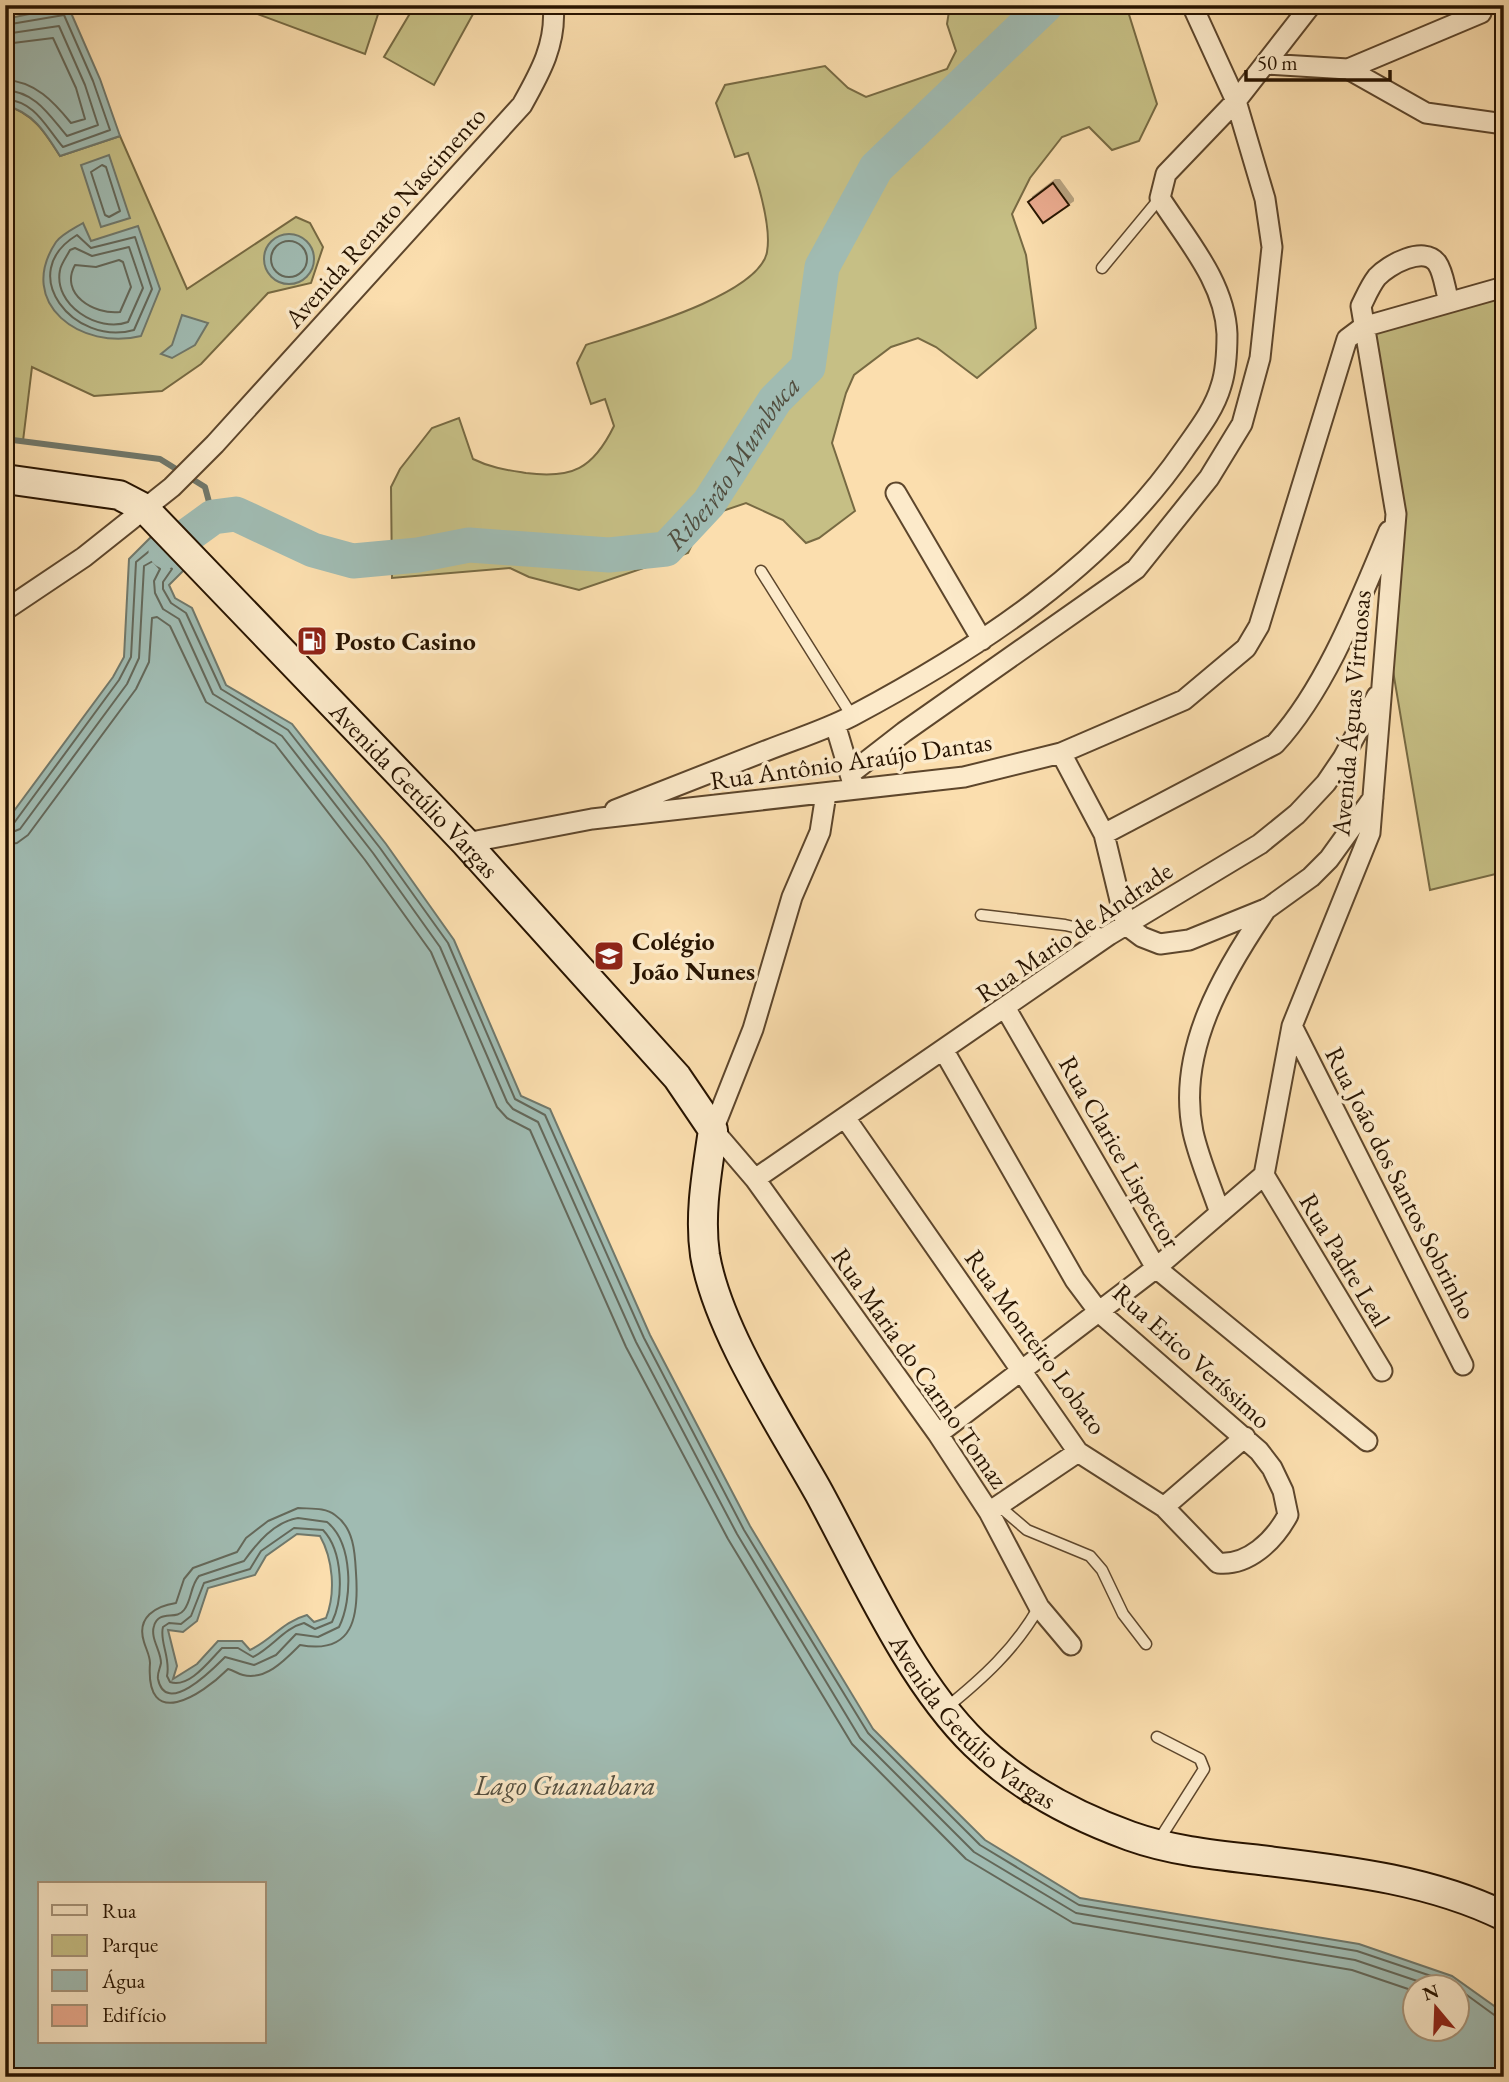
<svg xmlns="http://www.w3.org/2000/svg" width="1509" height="2082" font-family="'EB Garamond',serif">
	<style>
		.green { fill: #c6bf85; stroke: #776a43; stroke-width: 2 }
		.water { fill: #a0bbb2; stroke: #70786b; stroke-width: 2; fill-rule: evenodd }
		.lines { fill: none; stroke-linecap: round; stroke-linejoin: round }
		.shore { stroke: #64685a; stroke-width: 2 }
		.stream { stroke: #70786b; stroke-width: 6 }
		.river { stroke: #a0bbb2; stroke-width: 35 }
		.building { fill: #ebab8f; stroke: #281401; stroke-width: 2; filter: url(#shadow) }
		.service-casing { stroke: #5d462c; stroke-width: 13 }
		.minor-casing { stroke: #5d462c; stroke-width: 23 }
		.secondary-casing { stroke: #281401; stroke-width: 32 }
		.service { stroke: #fceaca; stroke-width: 10 }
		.minor { stroke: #fceaca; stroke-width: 19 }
		.secondary { stroke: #fceaca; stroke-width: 28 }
		.labels { text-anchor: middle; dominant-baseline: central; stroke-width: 7; stroke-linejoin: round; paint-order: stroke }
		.street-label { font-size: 26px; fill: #281401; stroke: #fceaca }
		.poi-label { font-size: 26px; font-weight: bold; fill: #281401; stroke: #fceaca; text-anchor: start }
		.water-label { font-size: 28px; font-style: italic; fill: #524e3f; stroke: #fceaca }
	</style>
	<defs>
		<filter id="shadow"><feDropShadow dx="5" dy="-5" stdDeviation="0" flood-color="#0004"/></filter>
	</defs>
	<rect width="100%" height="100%" fill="#fbdeae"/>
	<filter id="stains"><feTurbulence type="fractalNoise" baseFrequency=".00286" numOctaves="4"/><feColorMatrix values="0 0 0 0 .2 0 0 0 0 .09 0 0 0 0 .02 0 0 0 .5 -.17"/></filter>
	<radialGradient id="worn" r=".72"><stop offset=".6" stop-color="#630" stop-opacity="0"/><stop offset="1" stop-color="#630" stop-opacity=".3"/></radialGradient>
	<path class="green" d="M233,5H381L365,54Z
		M415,5H478L434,85L384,57Z
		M950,5H1126L1157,104L1139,141L1112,150L1089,127L1062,137L1030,178L1012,214L1026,255L1036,328L977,378L936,347L918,338L891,347L854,375L846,393L832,443L855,511L819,538L806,543L783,520L746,503L705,517L688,553L579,590L529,577L510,568L392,578L391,487L400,469L432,428L459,418L473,459C491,468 507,470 526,473C572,479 593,469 614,426L605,399L591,404L577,363L586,345C625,332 759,296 767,252C772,225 757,179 748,153L735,157L716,103L725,85L825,66L848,88L866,97L947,69L956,51L947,24Z
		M5,105C33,113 45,132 60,156L120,136L187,289L296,217L310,223L323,247L311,283L268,293L201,364L162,391L94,396L32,367L23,441L5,439Z
		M1504,290V872L1430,890L1392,665L1405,523L1366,329Z"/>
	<path class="water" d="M68,6L100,79L120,136L60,156C45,132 34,113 5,105V19Z
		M109,155L130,218L101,227L81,165Z
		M83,223L91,241L138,226L160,289L141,336C82,351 15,304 56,242C62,234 75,228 83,223Z
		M264 259a25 25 0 1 1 50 0a25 25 0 1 1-50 0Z
		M182,315L208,323L195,345L172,358L161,354L172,345Z
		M152,536L184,570L169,585L175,598L192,608L226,685L292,724L386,844L454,940L521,1096L550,1109L650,1335L750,1526L873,1729L985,1840L1080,1898L1359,1944L1452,1976L1504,2013V2077H5V823L113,677L124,657L129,559ZM297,1534L320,1536C333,1559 336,1593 326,1618L314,1622L307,1615C282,1622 273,1639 250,1650L242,1641H218L197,1664L173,1679L177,1666L168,1630L183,1632L197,1621L208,1588L255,1575L266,1556ZM40,1884H264V2042H40ZM1414,1988H1456V2030H1414Z"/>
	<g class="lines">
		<path class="shore" d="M5,25L64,15L93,81L110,130L63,147C45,126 36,102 5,99
			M5,34L59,26L85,85L98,125L67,136C49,115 36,92 5,90
			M5,44L53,38L76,88L85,119L71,123C54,102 35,81 5,80
			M102,165L106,167L120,211L109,217L105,215L91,172Z
			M77,235L91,248L135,237L152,289L134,330C74,347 14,273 77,235Z
			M271 259a18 18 0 1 1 36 0a18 18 0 1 1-36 0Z
			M129,247L143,288L128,322C98,333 53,305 60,270C61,264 67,256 70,250L75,248L92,256Z
			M119,260L123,262L131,287L120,312C94,315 59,294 75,265L96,267Z
			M5,826L14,823L119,680L131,657L136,562L153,548L172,569L163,582V589L171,603L186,613L221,689L288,730L380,848L448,943L515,1099L545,1115L644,1338L744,1530L868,1733L980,1845L1079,1905L1357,1951L1449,1982L1497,2017L1504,2018
			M5,835L20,829L127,684L139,658L144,566L153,561L160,569L154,581L155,593L163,609L179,619L213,694L282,736L373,853L440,947L507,1102L513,1109L538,1122L636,1342L737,1534L860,1738L974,1852L1076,1913L1355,1960L1438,1988
			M5,845L17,843L28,835L136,689L149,662L152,618L157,617L170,626L206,702L275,744L365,860L431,952L497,1107L507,1118L530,1130L626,1347L728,1539L852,1744L966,1859L1073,1923L1352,1970L1414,1991
			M298,1508C310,1509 325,1507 335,1515C354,1528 355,1553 356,1573C359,1616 354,1655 300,1645C286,1659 266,1681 243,1675C238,1674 233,1670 228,1669C201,1696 145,1732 150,1663C150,1656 146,1649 144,1642C136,1617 156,1606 176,1603L184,1579L193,1568L237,1552L246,1538L268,1521Z
			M298,1518L327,1522C353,1543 353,1599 339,1627L318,1637L296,1634L276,1655L254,1665L225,1657C215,1667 166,1718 158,1679C157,1673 160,1669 161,1663C161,1651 150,1638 154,1626C159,1609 176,1621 184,1610C192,1600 190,1586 199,1576L244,1561C257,1543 274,1522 298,1518Z
			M294,1528L323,1530C343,1551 344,1597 332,1622L315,1629L304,1623C284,1628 272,1648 253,1657L238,1648H222C210,1660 189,1689 170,1682L167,1676C171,1658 159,1641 163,1627L169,1623L181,1624L191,1616L204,1583L250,1569L261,1551Z"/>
		<path class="stream" d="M5,439L160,459L205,487L213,517"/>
		<path class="river" id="s1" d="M166,551L213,517L236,514L313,550L353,561L418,555L469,545L609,555L666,549L709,503L775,400L808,367L822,267L876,168L1046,5"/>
	</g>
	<path class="building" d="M1053,183L1069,205L1043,223L1028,202Z"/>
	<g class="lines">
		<g class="service-casing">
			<path id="service" d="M1102,268L1160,198
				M761,571L852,716
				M981,915L1065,925L1108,935
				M999,1506L1027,1530L1090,1556L1102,1570L1123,1614L1146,1644
				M946,1708C983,1678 1015,1649 1039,1607
				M1157,1737L1200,1759L1204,1769L1159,1840"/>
		</g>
		<g class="minor-casing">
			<path id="minor" d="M1266,64L1348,69L1426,113L1504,124
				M1348,69L1481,13
				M896,493L982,640
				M5,610L84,557L172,487L215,444L522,105C540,73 557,43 553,5
				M835,724L853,784
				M1061,753L1104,834L1126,925L1142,937L1160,944L1189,940L1268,908L1311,877L1329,859L1373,798
				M850,774L904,732L1136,569L1209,478L1242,424L1260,358L1272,247L1265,199L1236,101L1192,5
				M826,794L820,832L792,897L753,1029L713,1130L755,1179L938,1434L989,1512L1039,1607L1071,1645
				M615,810C666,790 717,770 768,750C796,739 825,730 852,716C976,650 1103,568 1184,450C1198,430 1214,410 1221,386C1226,371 1227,350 1227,334C1225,282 1186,239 1160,198L1166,174L1236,101L1311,5
				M1104,834L1275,744C1326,689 1360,600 1389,531
				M466,843L592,819L964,777L1061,753L1184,700L1246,648L1259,626L1347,339L1363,327L1504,287
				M1006,1009L1156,1268L1367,1441
				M1292,1026L1463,1365
				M846,1119L1078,1452L1164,1507L1218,1563C1248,1566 1274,1541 1288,1515L1283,1491L1272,1468L1259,1451L1099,1312L1075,1280L944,1051
				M1264,1175L1292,1026L1370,833L1396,514L1361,306C1366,296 1370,286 1377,277C1388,265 1424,245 1437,263C1444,273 1445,290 1449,301
				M1264,1175L1382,1371
				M755,1179L1109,935L1260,844L1297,814L1326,783L1343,758L1377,696
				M1220,1213C1211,1186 1199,1159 1193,1132C1176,1051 1224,971 1267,908
				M938,1434L1156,1268L1264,1175
				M1164,1507L1245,1437
				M989,1512L1078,1452"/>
		</g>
		<g class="secondary-casing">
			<g id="secondary">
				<path id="s2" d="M5,479L119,495L144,508L466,843L677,1077L713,1130C707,1172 699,1214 705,1255C718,1331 781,1425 819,1493C862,1572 910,1681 975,1744C1019,1787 1072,1815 1130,1836C1172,1851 1215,1855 1260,1860C1342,1870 1429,1879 1504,1916"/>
			</g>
		</g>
		<use href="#service" class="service"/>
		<use href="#minor" class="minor"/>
		<use href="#secondary" class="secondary"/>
	</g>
	<defs>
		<g id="fuel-square" transform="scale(1.575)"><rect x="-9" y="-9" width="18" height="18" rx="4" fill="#8f2418" stroke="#fceaca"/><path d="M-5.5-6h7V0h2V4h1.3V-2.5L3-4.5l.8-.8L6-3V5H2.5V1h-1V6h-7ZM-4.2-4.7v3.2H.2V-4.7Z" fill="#fff"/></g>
		<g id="school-square" transform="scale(1.575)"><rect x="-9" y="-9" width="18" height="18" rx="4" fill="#8f2418" stroke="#fceaca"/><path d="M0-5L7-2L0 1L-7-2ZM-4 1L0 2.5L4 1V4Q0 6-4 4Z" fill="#fff"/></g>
	</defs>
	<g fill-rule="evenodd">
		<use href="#fuel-square" x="312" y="641"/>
		<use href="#school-square" x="609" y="956"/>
	</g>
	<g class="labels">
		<g class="street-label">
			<text transform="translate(385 217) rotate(-48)">Avenida Renato Nascimento</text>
			<text transform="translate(1351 713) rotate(-85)">Avenida Águas Virtuosas</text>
			<text transform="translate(851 761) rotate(-8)">Rua Antônio Araújo Dantas</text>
			<text stroke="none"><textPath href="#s2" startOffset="534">Avenida Getúlio Vargas</textPath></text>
			<text transform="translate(1074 932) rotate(-34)">Rua Mario de Andrade</text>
			<text transform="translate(1120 1152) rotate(60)">Rua Clarice Lispector</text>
			<text transform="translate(1401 1183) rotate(63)">Rua João dos Santos Sobrinho</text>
			<text transform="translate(1345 1260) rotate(59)">Rua Padre Leal</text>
			<text transform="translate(1036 1342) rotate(54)">Rua Monteiro Lobato</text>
			<text transform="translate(1192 1356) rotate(42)">Rua Erico Veríssimo</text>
			<text transform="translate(920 1368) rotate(55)">Rua Maria do Carmo Tomaz</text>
			<text stroke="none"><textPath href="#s2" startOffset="1657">Avenida Getúlio Vargas</textPath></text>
		</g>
		<g class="poi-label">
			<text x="335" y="641">Posto Casino</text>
			<text x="632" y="941">Colégio<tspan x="632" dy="30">João Nunes</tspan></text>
		</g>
		<g class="water-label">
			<text stroke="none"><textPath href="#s1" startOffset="632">Ribeirão Mumbuca</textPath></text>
			<text x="565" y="1785">Lago Guanabara</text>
		</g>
	</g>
	<rect width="1509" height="2082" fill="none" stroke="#fbdeae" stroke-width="28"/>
	<rect x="7" y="7" width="1495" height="2068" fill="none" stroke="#281401" stroke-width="3.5"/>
	<rect x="14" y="14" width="1481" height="2054" fill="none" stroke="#281401" stroke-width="2"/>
	<rect x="38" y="1882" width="228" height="161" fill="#fceaca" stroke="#a7947a" stroke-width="2"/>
	<rect x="52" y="1905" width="35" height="10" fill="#fceaca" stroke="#a7947a" stroke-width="2"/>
	<text x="102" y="1918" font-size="21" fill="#281401">Rua</text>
	<rect x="52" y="1935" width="35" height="21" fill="#c6bf85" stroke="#a7947a" stroke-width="2"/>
	<text x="102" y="1952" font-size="21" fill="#281401">Parque</text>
	<rect x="52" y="1970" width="35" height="21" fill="#a0bbb2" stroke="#a7947a" stroke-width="2"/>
	<text x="102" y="1988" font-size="21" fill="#281401">Água</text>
	<rect x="52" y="2005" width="35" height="21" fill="#ebab8f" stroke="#a7947a" stroke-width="2"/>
	<text x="102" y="2022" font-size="21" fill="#281401">Edifício</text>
	<g transform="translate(1436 2008) rotate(341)"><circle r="33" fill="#fceaca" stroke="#a7947a" stroke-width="2"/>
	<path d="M0-5L12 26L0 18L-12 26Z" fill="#8f2418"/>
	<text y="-10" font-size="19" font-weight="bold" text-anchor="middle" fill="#281401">N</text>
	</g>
	<path d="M1246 70v10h144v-10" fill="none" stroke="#281401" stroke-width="3.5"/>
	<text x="1257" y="70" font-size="21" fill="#281401" stroke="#fceaca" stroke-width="5" paint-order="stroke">50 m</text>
	<rect width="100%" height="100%" filter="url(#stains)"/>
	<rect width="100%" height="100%" fill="url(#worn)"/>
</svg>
